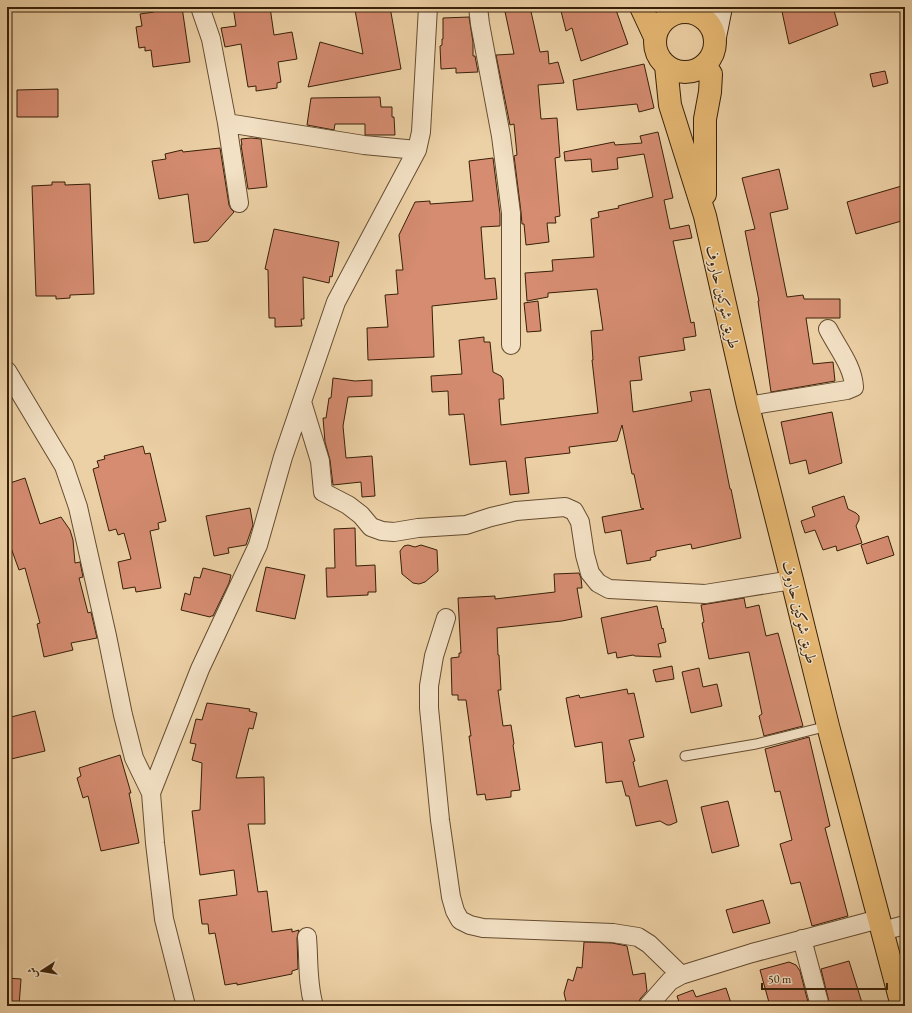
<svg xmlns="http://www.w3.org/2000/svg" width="912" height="1013" font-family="'EB Garamond',Amiri,serif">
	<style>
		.building { fill: #d58c71; stroke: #382008 }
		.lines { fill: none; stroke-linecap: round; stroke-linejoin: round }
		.lane-casing { stroke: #654c30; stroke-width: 11 }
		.street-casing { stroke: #654c30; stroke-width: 20 }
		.secondary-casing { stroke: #382008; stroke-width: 24 }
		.primary-casing { stroke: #382008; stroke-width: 24 }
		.lane { stroke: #f3e1c5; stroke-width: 9 }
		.street { stroke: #f3e1c5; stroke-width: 18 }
		.secondary { stroke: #f3e1c5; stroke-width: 22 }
		.primary { stroke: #e6b873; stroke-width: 22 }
		.labels { text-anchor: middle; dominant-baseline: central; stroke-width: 3; stroke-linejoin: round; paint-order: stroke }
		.street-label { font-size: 15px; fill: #382008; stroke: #f3e1c5 }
	</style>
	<rect width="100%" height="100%" fill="#edd1a6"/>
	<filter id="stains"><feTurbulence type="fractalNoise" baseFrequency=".005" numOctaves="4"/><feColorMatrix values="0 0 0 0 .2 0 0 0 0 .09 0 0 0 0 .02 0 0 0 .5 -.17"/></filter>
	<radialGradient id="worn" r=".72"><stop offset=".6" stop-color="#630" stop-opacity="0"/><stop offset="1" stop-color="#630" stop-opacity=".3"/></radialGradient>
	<path class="building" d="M153,7H182L190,62L153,67L151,50L145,51V47L139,48L136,27L142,26L140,14L154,12Z
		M233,7H270L274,35L292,32L297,59L278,62L281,82L277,83V88L256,91V86L248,87L241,44L225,47L221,28L236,26Z
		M369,7H390L401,69L308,87L320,42L363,54L355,10Z
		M504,7H530L540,52L548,51L549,64L558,62L564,83L538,85L541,119L557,118L560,157L555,158L560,216L555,217L556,223H547L549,242L526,245L524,224H522L521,212L514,156L517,155L514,124L510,125L496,55L514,54Z
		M560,7H615L628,44L581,61L572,28L566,31Z
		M781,7H833L838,25L789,44Z
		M469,17L473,42V56H475L478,72L456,73V68L441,69L440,46L442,45V39H443V18Z
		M644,64L654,108L639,112L637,104L577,110L573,80Z
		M885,71L888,83L873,87L870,74Z
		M58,89V117H17V90Z
		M380,97L381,107H392V117H394L395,135H365V124H335L334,130L307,125L311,98Z
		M658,132L673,198L664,200L670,229L689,225L692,238L673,241L691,323L694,322L696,336L683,338L685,350L639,357L642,380L630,381L633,412L692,401L690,392L710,389L730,489H731L741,538L692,549L691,544L656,551V556L650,558L651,560L627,564L621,530L605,533L602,517L644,509L641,508L634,474H632L622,425L617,441L569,447L570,453L525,458L529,493L510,495L506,461L470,465L464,414L449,415L448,391L432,392L431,376L462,374L459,340L484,337V342H490L493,372L501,376L503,379L504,399H499L501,425L598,413L592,360H593L591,331L603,330L597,289L548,293V297L527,301L525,273L553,271L552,260L594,257L591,219L599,217L598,212L619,208L618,206L653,197L644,154L617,158L618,169L592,172L591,159L565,161L564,152L614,142L615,145L642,143L640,136Z
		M251,138L261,139L267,187L248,189L241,145H242L241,139Z
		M220,148L229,205L231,209L234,212L208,241L194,243L188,194L159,199L152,161L166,159L165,154L182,150L183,152Z
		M493,158L500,214V226L481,227L485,279L495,278L497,299L432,306L434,357L368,360L367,328L388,327L385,295L398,294L396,270H403L399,235L415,202L430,201V204L473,201L469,161Z
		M779,169L788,209L770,213L787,297L803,295L804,299H840V318H806L813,364L833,362L835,381L771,392L758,301H759L745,231L755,229L742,178Z
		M52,182H65V185L90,184L94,294L70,295V298L56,299V296H36L32,186L52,185Z
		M905,185V220L856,234L847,202Z
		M274,229L339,242L332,277L330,276L329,283L303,277L304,319H301L302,326L275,327V318H269L268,270L265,269Z
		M538,301L541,331L527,332L524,303Z
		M333,378L355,381L372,380V396L348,397L343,426L346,458L372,456L375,496L362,497L361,482L333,485L330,460L325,442L323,418H326L329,398H331Z
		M832,412L842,463L809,474L806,460L790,464L781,422Z
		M143,446L145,454L150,453L166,521L158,523L159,529L150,531L161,588L136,592L135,587L123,589L118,562L131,559L124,533L118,535L116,529L109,531L93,469L99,467L97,461L105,459L104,456Z
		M25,478L40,524L61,517L70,530L73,540L75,563L80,562L83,577L79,578L88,613L91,612L97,638L71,643L73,650L44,657L37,624L40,623L25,568L19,570L7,537V484Z
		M844,496L848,509L856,513L859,516V520L856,526L862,543L837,551L836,546L823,550L815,530L805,533L801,521L815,516L812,507Z
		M250,508L253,525L246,545L228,548L229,553L214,556L206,516Z
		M355,528L356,566L375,565L376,592H368V595L327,597L326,568H335L334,529Z
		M888,536L894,555L867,564L861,545Z
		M408,545L415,547L421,545L437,550L438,571L425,582L419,584L413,583L402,574L400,551L404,546Z
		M266,567L305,575L295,619L256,611Z
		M203,568L231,575L229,583L213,616H211L210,617L181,610L185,593L190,595L194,577L200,578Z
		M579,573L581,578L582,588H577L582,617L562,621L497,628L498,655H499L501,690H498L503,726L511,725L514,744L513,745L520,790L511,791V797L486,800L485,794L477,795L469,736H471L466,700H458V695H452L451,658L459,657V653H461L458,598L495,596V599L555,592L554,574Z
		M744,598L746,608L759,605L766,636L778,633L803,726L764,736L759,716L762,714L749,652L709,659L702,623L704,622L701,605Z
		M657,606L662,629L663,628L666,642L658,644L661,657L635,656L633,655L617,658L616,652L608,654L601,618Z
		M672,666L674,679L656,682L653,670Z
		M699,668L703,687L717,684L722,706L691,713L682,672Z
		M627,689L628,694L634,693L644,737L629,740L635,761L633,762L639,787L667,780L677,822L670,825H667L660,821L636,826L629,796H626L622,781L606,783L602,742L575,747L566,698L579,695L580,698Z
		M207,703L250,709L249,711L257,713L253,729L249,728L236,778L264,777L265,824H248L258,892L267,891L272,932L292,929V932L299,930L297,938L298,969L292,971V974L237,985V983L225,985L215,933L209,934L208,924H202L199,900L237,895L234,870L200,875L192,811L200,810L202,763L192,760L196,744L190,743L196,719L202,720Z
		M35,711L45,751L7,760V718Z
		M809,737L830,826L825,828L848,916L812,926L800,882L791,884L780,844L792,840L780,791L775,792L765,749Z
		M120,755L131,793H129L139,843L101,851L88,796L83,798L77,778L81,776L79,768Z
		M728,801L739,846L712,853L701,807Z
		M763,900L770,923L733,933L726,910Z
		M584,942L612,943L627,946L633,975L645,973L647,991L640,999L638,1006H567L564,993L568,979L573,981L577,967L582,968Z
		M849,961L863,1006H830L821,969Z
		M789,962L796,965L800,971L809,1006H770L760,970Z
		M7,978L21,979L19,1006H7Z
		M726,988L732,1006H677V1003L679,1002L677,996L693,990L696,997Z"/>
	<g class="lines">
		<g class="lane-casing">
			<path id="lane" d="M685,756L756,744L828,726"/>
		</g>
		<g class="street-casing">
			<path id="street" d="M200,7L211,39L227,123L239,203
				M478,7L480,24L501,136L511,213V345
				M227,123L364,145L417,150
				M7,371L64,466L78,507L107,636L123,715L134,758L151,793
				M302,402L320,461L323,492L348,505L361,515L371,527L382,531L394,532L418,528L466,525L491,517L516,511L565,507L574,511L580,522L585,555L590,573L598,583L609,589L705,594L792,580
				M748,406L847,390L854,387C853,366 837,347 828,329
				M446,618L434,656L429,686V708L440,820L451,897L455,911L460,920L470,925L483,928L613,933L638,937L649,944L681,975
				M882,931L905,925
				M307,937C309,960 307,983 314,1006
				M802,939L820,1006
				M186,1006L164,919L155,843L151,793L200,669L258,545L283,457L336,302L417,150L421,132L428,7
				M648,1006L670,981L681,975L752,953L879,919"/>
		</g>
		<g class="secondary-casing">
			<path id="secondary" d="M685,11L688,7
				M715,37L721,7"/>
		</g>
		<g class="primary-casing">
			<path id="primary" d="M641,7L655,37
				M655 42a30 30 0 1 1 60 0a30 30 0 1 1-60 0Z
				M666,66L670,105L705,216L748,406L792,580L828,726L902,1006
				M705,66L711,74L710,92L705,119V194"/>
		</g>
		<use href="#lane" class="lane"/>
		<use href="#street" class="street"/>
		<use href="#secondary" class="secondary"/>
		<use href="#primary" class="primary"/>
	</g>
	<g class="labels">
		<g class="street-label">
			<text transform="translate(723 297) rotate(77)">طريق شوكين حاروف</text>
			<text transform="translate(800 612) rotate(76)">طريق شوكين حاروف</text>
		</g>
	</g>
	<rect width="912" height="1013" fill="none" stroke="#edd1a6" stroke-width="24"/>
	<rect x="8" y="8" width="896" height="997" fill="none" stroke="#382008" stroke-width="2"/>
	<rect x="12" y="12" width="888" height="989" fill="none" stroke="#382008"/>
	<g transform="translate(42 971) rotate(258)" stroke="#f3e1c5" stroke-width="3" paint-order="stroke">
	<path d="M0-3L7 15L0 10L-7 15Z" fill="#382008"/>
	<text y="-6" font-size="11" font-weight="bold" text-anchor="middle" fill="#382008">ش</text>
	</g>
	<path d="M762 983v6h125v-6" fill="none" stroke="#382008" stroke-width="2"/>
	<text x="768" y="983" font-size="12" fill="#382008" stroke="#f3e1c5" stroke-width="3" paint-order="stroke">50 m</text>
	<rect width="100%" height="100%" filter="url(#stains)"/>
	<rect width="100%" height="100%" fill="url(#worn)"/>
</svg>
